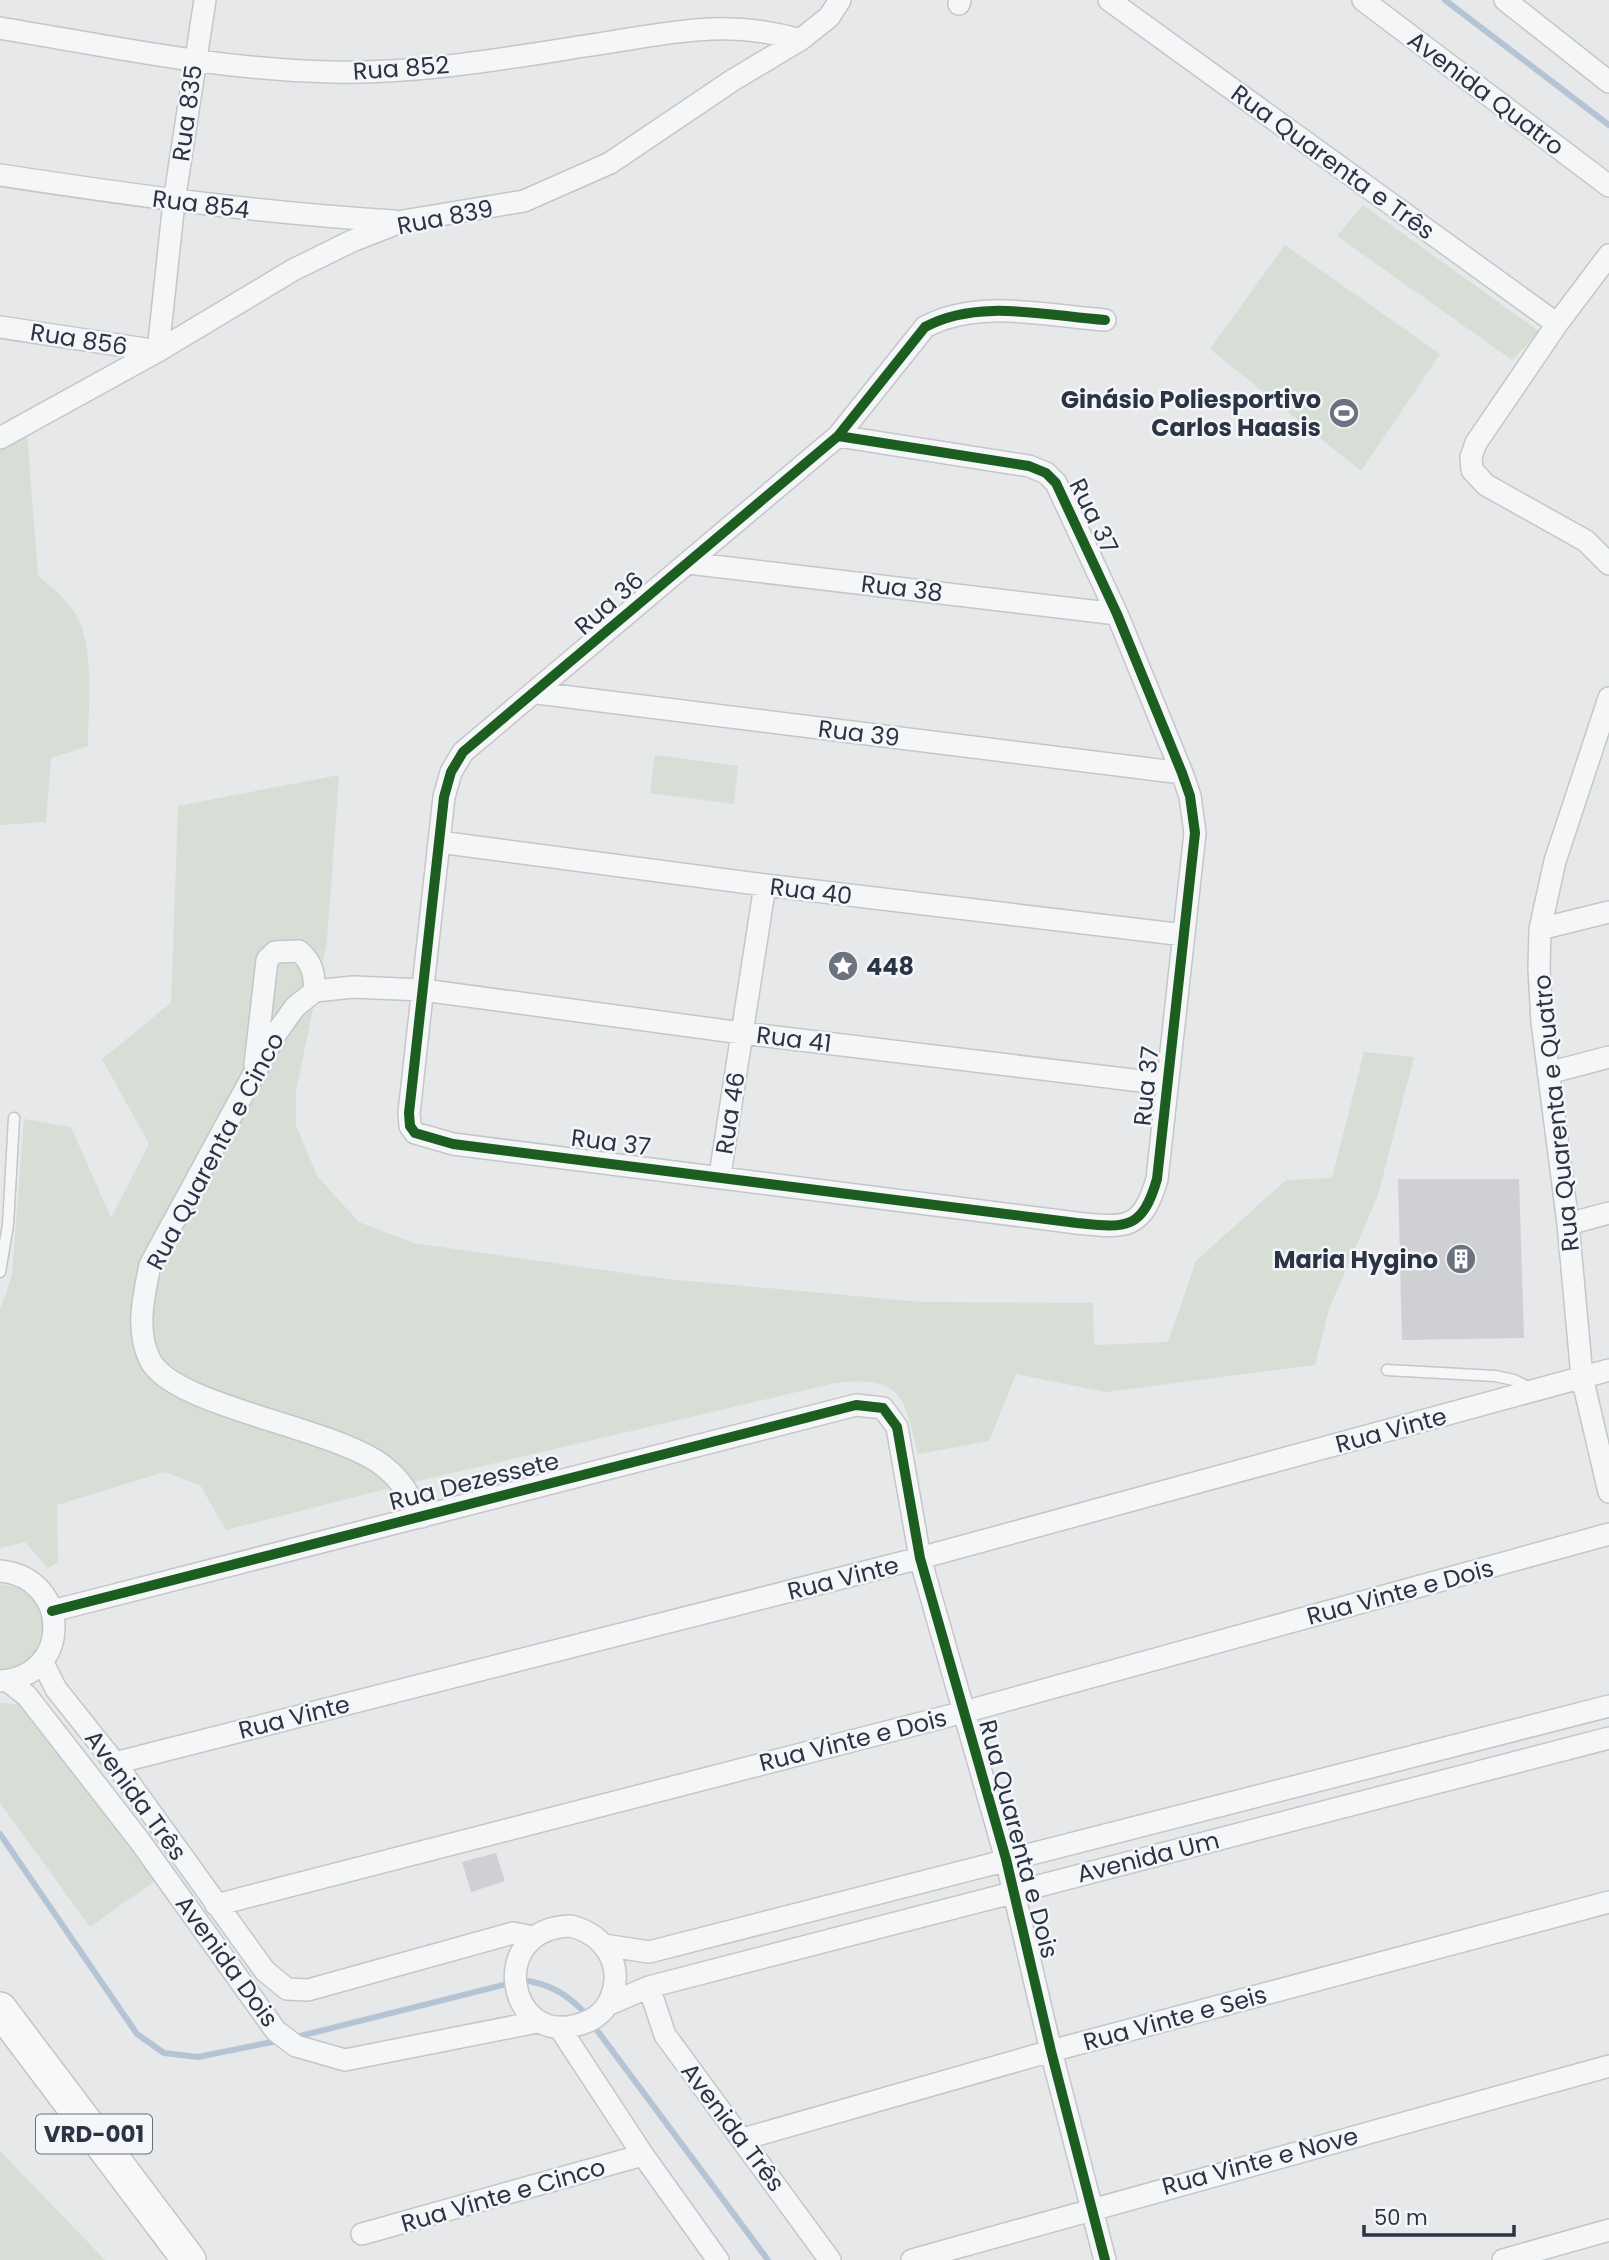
<svg xmlns="http://www.w3.org/2000/svg" width="1609" height="2260" font-family="Poppins,sans-serif">
	<style>
		.green { fill: #d6ded6 }
		.lines { fill: none; stroke-linecap: round; stroke-linejoin: round }
		.stream { stroke: #b4c4d5; stroke-width: 6 }
		.building { fill: #ced0d3 }
		.service-casing { stroke: #c4c6c8; stroke-width: 13 }
		.minor-casing { stroke: #c4c6c8; stroke-width: 24 }
		.primary-casing { stroke: #c2c5c8; stroke-width: 36 }
		.service { stroke: #f5f6f7; stroke-width: 10 }
		.minor { stroke: #f5f6f7; stroke-width: 21 }
		.primary { stroke: #f8f8f8; stroke-width: 33 }
		.cycleway-casing { stroke: #f4f6f9; stroke-width: 15 }
		.cycleway { stroke: #1b5e20; stroke-width: 10 }
		.labels { text-anchor: middle; dominant-baseline: central; stroke-width: 5; stroke-linejoin: round; paint-order: stroke }
		.shield { fill: #f4f6f9; stroke: #676e7b; stroke-width: 2 }
		.shield-label { font-size: 23px; font-weight: bold; fill: #2b3445 }
		.street-label { font-size: 24px; fill: #2b3445; stroke: #f4f6f9 }
		.poi-label { font-size: 24px; font-weight: bold; fill: #2b3445; stroke: #f4f6f9; text-anchor: end }
	</style>
	<rect width="100%" height="100%" fill="#e6e8ea"/>
	<path class="green" d="M1363,205L1540,332L1512,360L1337,236Z
		M1285,245L1440,354L1361,471L1210,349Z
		M27,434L38,576C54,589 73,604 81,625C94,661 88,708 88,746L51,758L46,822L0,825V450Z
		M655,755L738,766L734,804L650,793Z
		M339,775L327,941L296,1091V1125L317,1176L359,1222L413,1243L667,1279L921,1302L1093,1303L1094,1345L1168,1342L1196,1261L1286,1180L1332,1178L1364,1052L1414,1057L1378,1195L1329,1309L1315,1365L1106,1392L1016,1374L989,1441L918,1454C904,1395 902,1376 835,1383L414,1482L226,1530L200,1485L164,1472L57,1505L58,1562L48,1568L25,1542L0,1548V1310L12,1276L24,1119L71,1127L111,1218L149,1144L102,1059L171,1003L178,806Z
		M0,1585C59,1586 60,1667 0,1669Z
		M0,1703L28,1705L156,1880L90,1927L0,1803Z
		M0,2151L105,2260H0Z"/>
	<g class="lines">
		<path class="stream" d="M1445,0L1609,125
			M0,1834L137,2034L164,2053L198,2057L282,2040
			M292,2038L523,1980C548,1984 564,1992 582,2010L768,2260"/>
	</g>
	<path class="building" d="M1398,1179H1519L1524,1338L1402,1340Z
		M496,1853L505,1881L471,1892L462,1862Z"/>
	<g class="lines">
		<g class="service-casing">
			<path id="service" d="M0,1272L8,1225L14,1118
				M1387,1370L1495,1376L1514,1380L1532,1389"/>
		</g>
		<g class="minor-casing">
			<path id="minor" d="M1109,0L1557,324
				M1363,0L1609,186
				M1505,0L1609,82
				M959,4L960,0
				M0,28C109,46 221,70 332,72C416,74 502,59 585,46C662,35 723,17 800,40
				M0,175C131,195 261,213 394,221
				M1609,255L1557,324L1476,443L1471,457L1472,470L1486,485L1586,541L1609,564
				M0,327L158,351L174,202L205,0
				M838,436L1029,466L1046,473L1056,483L1117,614L1182,773L1190,796L1195,833L1157,1179C1142,1231 1125,1228 1077,1223L453,1144L415,1133L410,1126L409,1113L444,797L451,772L463,752L838,436L925,327C978,298 1048,316 1105,320
				M0,438L158,351L293,270L352,241L403,221L524,201L610,163L733,80L800,40L829,17L840,0
				M688,563L1117,614
				M537,693L1182,773
				M1609,698L1555,861L1540,929L1539,968L1542,1022L1568,1224L1582,1377L1609,1492
				M439,842L765,885L1184,935
				M1540,929L1609,912
				M255,1065L267,960L275,952L299,951C313,963 314,974 315,991
				M1548,1073L1609,1057
				M720,1175L765,885
				M1568,1224L1609,1213
				M422,1517C412,1500 402,1481 387,1469C342,1428 174,1408 150,1360C135,1329 144,1296 150,1265L275,1035L295,1007L315,991L353,987L423,990L742,1033L1166,1084
				M0,1571C72,1578 72,1677 0,1681
				M52,1611L856,1405L883,1408L897,1427L920,1558L1006,1859L1051,2051L1105,2260
				M42,1661L56,1689L115,1763L265,1971L287,1989L308,1990L513,1933L533,1937
				M8,1681L27,1696L139,1840L276,2031L296,2046L345,2060L537,2022
				M115,1763L920,1558L1609,1370
				M216,1905L964,1712L1609,1534
				M571,1926C605,1935 625,1965 610,2000C604,2013 591,2022 577,2025C507,2045 486,1928 571,1926Z
				M604,1945L649,1952L1609,1706
				M649,1987L665,2035L830,2260
				M607,2005L649,1987L1609,1738
				M559,2027L643,2155L718,2260
				M743,2139L1051,2051L1609,1902
				M362,2234L643,2155
				M912,2260L1609,2066
				M1503,2260L1609,2230"/>
		</g>
		<g class="primary-casing">
			<path id="primary" d="M0,2009L189,2260"/>
		</g>
		<use href="#service" class="service"/>
		<use href="#minor" class="minor"/>
		<use href="#primary" class="primary"/>
		<g class="cycleway-casing">
			<path id="cycleway" d="M838,436L1029,466L1046,473L1056,483L1117,614L1182,773L1190,796L1195,833L1157,1179C1142,1231 1125,1228 1077,1223L453,1144L415,1133L410,1126L409,1113L444,797L451,772L463,752L838,436L925,327C978,298 1048,316 1105,320
				M52,1611L856,1405L883,1408L897,1427L920,1558L1006,1859L1051,2051L1105,2260"/>
		</g>
		<use href="#cycleway" class="cycleway"/>
	</g>
	<defs>
		<g id="stadium-disc" transform="scale(1.575)"><circle r="9.5" fill="#6c737f" stroke="#f4f6f9"/><path d="M0-5a6.5 5 0 1 0 0 10a6.5 5 0 1 0 0-10ZM-3.5-1.8h7v3.6h-7Z" fill="#fff"/></g>
		<g id="sight-disc" transform="scale(1.575)"><circle r="9.5" fill="#6c737f" stroke="#f4f6f9"/><path d="M0-6L1.8-2.2L6-1.7L2.9 1.2L3.7 5.4L0 3.3L-3.7 5.4L-2.9 1.2L-6-1.7L-1.8-2.2Z" fill="#fff"/></g>
		<g id="building-disc" transform="scale(1.575)"><circle r="9.5" fill="#6c737f" stroke="#f4f6f9"/><path d="M-4-6H4V6H1V3H-1V6H-4ZM-2.5-4.3h1.7v1.8h-1.7ZM.8-4.3h1.7v1.8H.8ZM-2.5-1h1.7V.8h-1.7ZM.8-1h1.7V.8H.8Z" fill="#fff"/></g>
	</defs>
	<g fill-rule="evenodd">
		<use href="#stadium-disc" x="1344" y="413"/>
		<use href="#sight-disc" x="843" y="966"/>
		<use href="#building-disc" x="1461" y="1259"/>
	</g>
	<g class="labels">
		<rect class="shield" x="36" y="2114.5" width="116" height="39" rx="5"/>
		<g class="shield-label">
			<text x="94" y="2134">VRD-001</text>
		</g>
		<g class="street-label">
			<text transform="translate(401 68) rotate(-4)">Rua 852</text>
			<text transform="translate(1486 93) rotate(37)">Avenida Quatro</text>
			<text transform="translate(187 113) rotate(-82)">Rua 835</text>
			<text transform="translate(1333 162) rotate(36)">Rua Quarenta e Três</text>
			<text transform="translate(201 204) rotate(7)">Rua 854</text>
			<text transform="translate(445 217) rotate(-11)">Rua 839</text>
			<text transform="translate(79 339) rotate(9)">Rua 856</text>
			<text transform="translate(1094 516) rotate(64)">Rua 37</text>
			<text transform="translate(902 588) rotate(7)">Rua 38</text>
			<text transform="translate(609 603) rotate(-41)">Rua 36</text>
			<text transform="translate(859 733) rotate(7)">Rua 39</text>
			<text transform="translate(811 891) rotate(7)">Rua 40</text>
			<text transform="translate(794 1039) rotate(7)">Rua 41</text>
			<text transform="translate(1146 1086) rotate(-84)">Rua 37</text>
			<text transform="translate(730 1113) rotate(-81)">Rua 46</text>
			<text transform="translate(1556 1113) rotate(-96)">Rua Quarenta e Quatro</text>
			<text transform="translate(611 1142) rotate(7)">Rua 37</text>
			<text transform="translate(215 1151) rotate(-62)">Rua Quarenta e Cinco</text>
			<text transform="translate(1391 1430) rotate(-15)">Rua Vinte</text>
			<text transform="translate(474 1481) rotate(-14)">Rua Dezessete</text>
			<text transform="translate(843 1578) rotate(-14)">Rua Vinte</text>
			<text transform="translate(1400 1592) rotate(-15)">Rua Vinte e Dois</text>
			<text transform="translate(294 1717) rotate(-14)">Rua Vinte</text>
			<text transform="translate(853 1740) rotate(-14)">Rua Vinte e Dois</text>
			<text transform="translate(136 1795) rotate(54)">Avenida Três</text>
			<text transform="translate(1019 1839) rotate(75)">Rua Quarenta e Dois</text>
			<text transform="translate(1148 1857) rotate(-14)">Avenida Um</text>
			<text transform="translate(227 1961) rotate(54)">Avenida Dois</text>
			<text transform="translate(1175 2018) rotate(-15)">Rua Vinte e Seis</text>
			<text transform="translate(733 2127) rotate(53)">Avenida Três</text>
			<text transform="translate(1260 2161) rotate(-15)">Rua Vinte e Nove</text>
			<text transform="translate(503 2195) rotate(-16)">Rua Vinte e Cinco</text>
		</g>
		<g class="poi-label">
			<text x="1321" y="399">Ginásio Poliesportivo<tspan x="1321" dy="28">Carlos Haasis</tspan></text>
			<text x="866" y="966" text-anchor="start">448</text>
			<text x="1438" y="1259">Maria Hygino</text>
		</g>
	</g>
	<path d="M1364 2225v10h150v-10" fill="none" stroke="#2b3445" stroke-width="3.5"/>
	<text x="1374" y="2225" font-size="21" fill="#2b3445" stroke="#f4f6f9" stroke-width="5" paint-order="stroke">50 m</text>
</svg>
